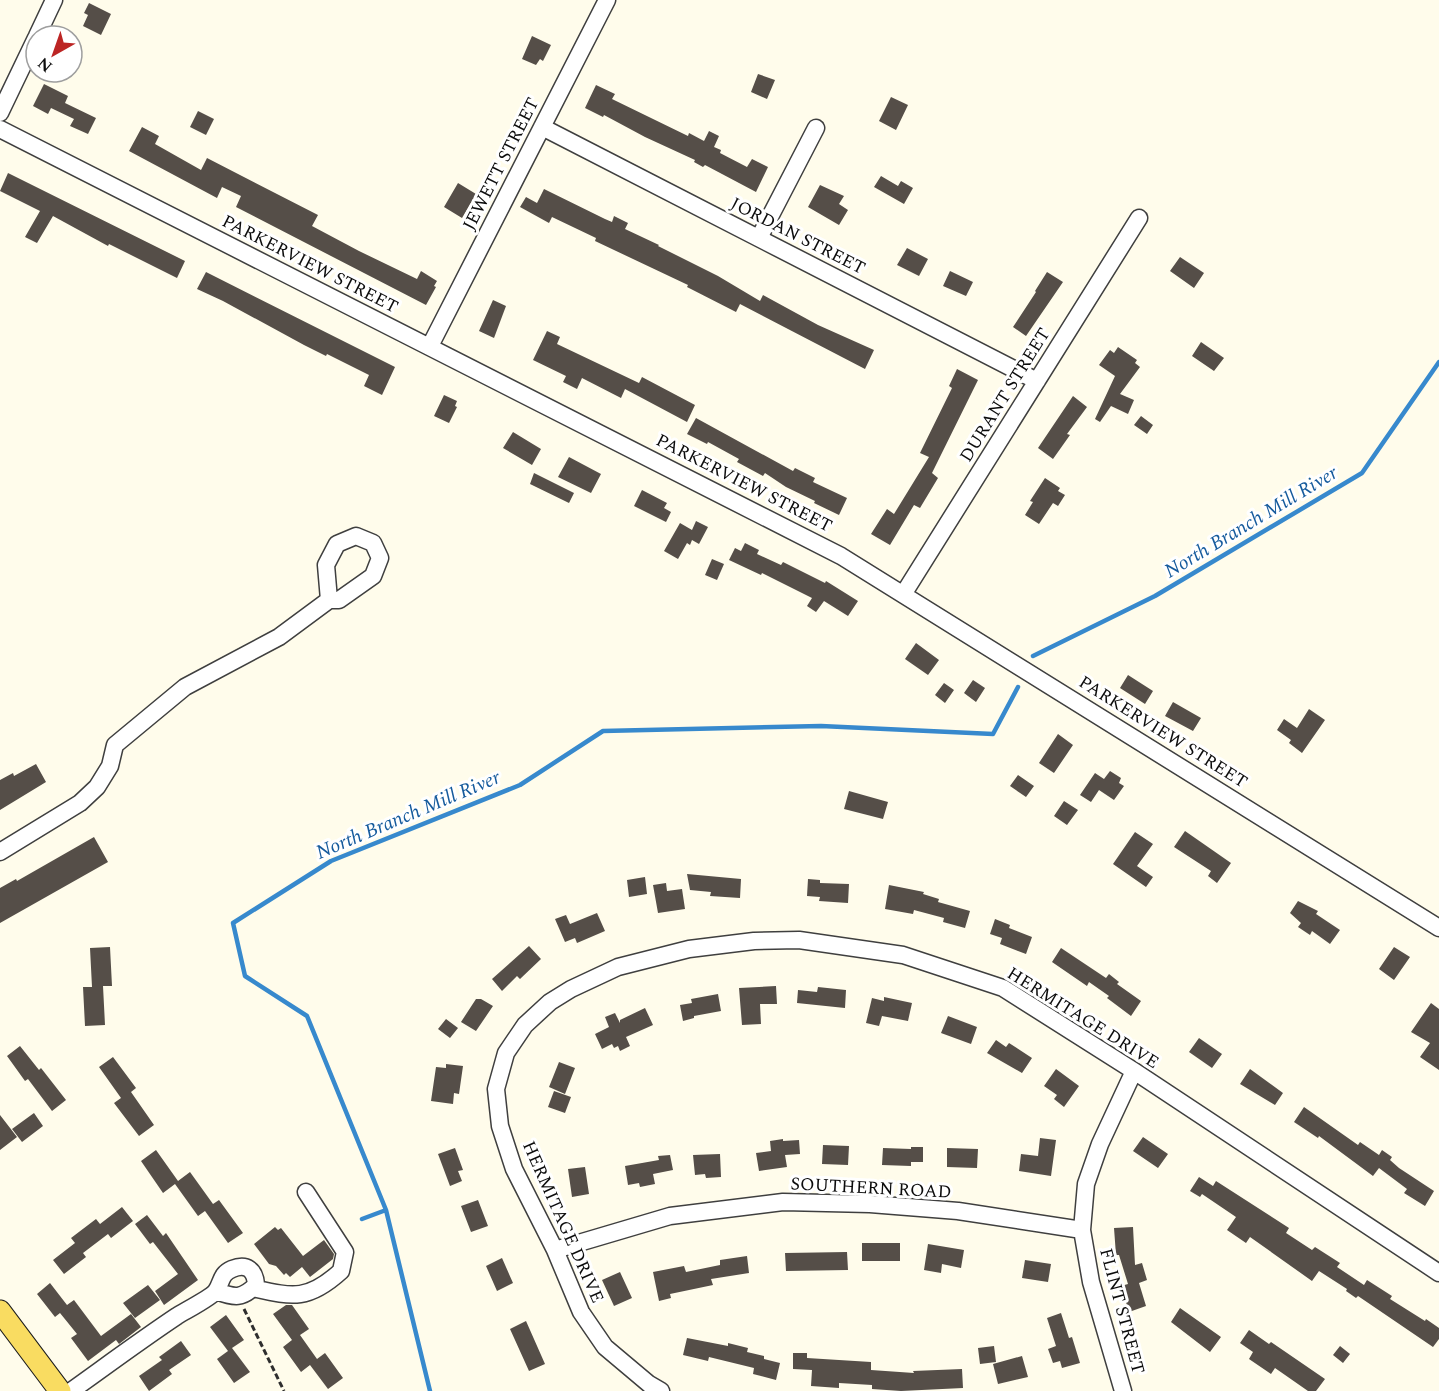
<svg xmlns="http://www.w3.org/2000/svg" width="1439" height="1391" font-family="Spectral,serif">
	<style>
		.lines { fill: none; stroke-linecap: round; stroke-linejoin: round }
		.stream { stroke: #3789cd; stroke-width: 4.5 }
		.building { fill: #554e48 }
		.minor-casing { stroke: #3f3f3f; stroke-width: 19 }
		.major-casing { stroke: #1d1d1d; stroke-width: 23 }
		.path { stroke: #2e2e2e; stroke-width: 3; stroke-dasharray: 6 3; stroke-linecap: butt }
		.minor { stroke: #fff; stroke-width: 16 }
		.major { stroke: #f9dc61; stroke-width: 21 }
		.labels { text-anchor: middle; dominant-baseline: central; stroke-width: 6; stroke-linejoin: round; paint-order: stroke }
		.street-label { font-size: 18px; fill: #0c0c0c; stroke: #fff }
		.water-label { font-size: 20px; font-style: italic; fill: #165b9d; stroke: #fff }
	</style>
	<rect width="100%" height="100%" fill="#fffceb"/>
	<g class="lines">
		<path class="stream" d="M1033,656L1155,596L1362,473L1439,362
			M362,1219L386,1210
			M430,1391L386,1210L307,1016L245,976L233,923L331,861L520,785L603,731L821,726L993,734L1018,687"/>
	</g>
	<path class="building" d="M89,3L111,14L101,35L83,26L88,15L84,13Z
		M532,36L551,45L543,61L540,59L536,65L522,59Z
		M758,74L775,80L767,99L751,92Z
		M44,84L68,96L65,103L96,118L88,134L70,126L74,119L51,108L48,114L33,106Z
		M596,85L615,94L612,99L688,136L689,133L704,141L709,131L719,136L714,147L721,150L720,153L747,167L752,159L768,167L756,192L705,165L703,167L694,162L695,160L645,137L604,115L603,117L585,108Z
		M891,97L908,105L896,130L879,121Z
		M198,111L214,119L206,135L190,127Z
		M142,127L159,136L155,144L201,170L207,158L318,215L312,226L359,251L417,279L421,271L437,281L434,286L436,287L426,305L236,207L241,196L222,187L217,198L129,151Z
		M8,173L185,261L177,278L109,244L108,246L53,216L37,243L25,237L40,211L0,191Z
		M881,176L898,186L901,181L913,188L904,204L874,187Z
		M458,183L476,194L462,218L444,207Z
		M820,185L844,196L839,204L848,210L839,225L808,207Z
		M544,189L605,219L612,222L614,216L628,223L625,229L659,245L658,246L718,276L760,301L763,295L818,325L874,350L865,369L740,304L736,312L687,287L688,285L595,241L596,238L552,217L549,223L520,207L526,197L537,203Z
		M907,248L928,259L919,276L897,265Z
		M1180,257L1204,273L1194,288L1170,271Z
		M950,271L973,282L966,296L943,286Z
		M206,272L395,367L382,395L364,386L369,375L327,354L326,356L304,345L223,301L197,289Z
		M1047,272L1063,282L1026,336L1013,327L1036,292L1035,291Z
		M493,300L506,306L494,338L479,331Z
		M547,331L560,337L557,344L639,383L642,377L695,405L687,422L625,389L621,398L582,378L577,389L563,382L566,376L533,360Z
		M1201,342L1224,358L1214,371L1192,356Z
		M1118,347L1137,360L1135,363L1140,367L1120,394L1134,400L1128,414L1111,406L1100,422L1095,419L1115,376L1099,365L1110,350L1114,353Z
		M957,369L978,380L932,473L938,478L920,508L914,505L890,545L871,534L887,509L894,514L929,457L920,453L952,388L949,386Z
		M444,395L457,401L455,406L457,407L449,423L434,416Z
		M1073,396L1087,407L1067,434L1070,435L1053,459L1038,448Z
		M1141,416L1153,425L1147,434L1134,425Z
		M696,418L793,471L795,468L815,478L813,482L847,498L839,515L814,503L815,501L786,487L765,473L763,476L737,462L739,459L708,442L707,444L687,434Z
		M513,432L541,449L532,465L503,448Z
		M569,457L601,474L591,493L558,477Z
		M534,473L574,493L569,503L530,484Z
		M1045,478L1060,488L1058,491L1065,495L1058,506L1053,503L1039,524L1025,515L1033,502L1030,501Z
		M642,490L667,503L664,508L671,512L666,522L634,506Z
		M696,521L708,527L699,544L692,540L690,545L687,543L678,559L664,551L680,523L692,530Z
		M745,543L759,550L757,554L781,565L783,562L825,583L826,581L858,601L848,616L824,601L816,612L807,606L812,598L762,573L761,575L729,560L735,548L741,551Z
		M712,559L724,564L717,580L705,575Z
		M916,643L939,660L928,675L905,659Z
		M1128,675L1153,691L1145,704L1120,688Z
		M973,680L985,688L976,702L964,693Z
		M944,683L954,690L945,703L935,695Z
		M1173,702L1201,718L1193,731L1165,716Z
		M1309,709L1325,720L1302,753L1289,743L1291,740L1277,730L1284,719L1297,728Z
		M1058,734L1073,745L1054,773L1039,763Z
		M36,764L46,782L0,810V780L13,773L14,776Z
		M1110,771L1121,778L1119,783L1124,786L1114,800L1099,790L1091,802L1080,795L1095,773L1104,779Z
		M1018,775L1034,786L1026,797L1010,786Z
		M849,791L888,802L883,819L844,809Z
		M1064,801L1078,810L1067,825L1054,816Z
		M1185,831L1231,863L1217,883L1208,876L1211,871L1174,847Z
		M1135,832L1153,844L1137,866L1153,877L1146,887L1113,864Z
		M94,837L108,862L0,923V888L16,879L17,881Z
		M687,874L741,879L740,898L710,896L711,892L690,890Z
		M645,877L647,894L629,897L627,880Z
		M808,879L820,880V883L849,884L848,903L819,901L820,897L807,896Z
		M666,883L667,891L682,889L685,909L658,913L653,885Z
		M889,885L924,892L923,894L939,899L938,902L970,911L965,928L943,922L944,918L914,910L913,914L885,909Z
		M1298,901L1318,911L1316,914L1340,930L1330,944L1312,931L1310,935L1298,927L1301,923L1290,913Z
		M597,913L605,931L577,943L575,938L565,942L555,919L566,915L570,924Z
		M995,919L1010,925L1009,928L1032,937L1026,954L1000,944L1002,938L990,934Z
		M529,946L541,959L520,979L517,976L502,991L492,979Z
		M110,947L112,986H103L105,1025L85,1026L83,987H92L90,948Z
		M1394,947L1410,957L1394,980L1379,969Z
		M1061,948L1106,978L1109,974L1119,982L1117,984L1141,1001L1131,1016L1107,998L1109,996L1089,982L1087,986L1052,962Z
		M776,986L777,1004H760L761,1024L742,1025L739,988Z
		M818,987L846,990L845,1008L797,1003L798,990L817,992Z
		M718,994L721,1011L694,1016V1018L683,1021L680,1005L692,1003L691,999Z
		M884,997L912,1003L908,1021L882,1016L879,1026L866,1023L872,998L884,1001Z
		M476,999H481L493,1006L476,1031L461,1022Z
		M1431,1003L1439,1009V1070L1420,1057L1430,1043L1411,1032Z
		M645,1008L653,1025L626,1037L630,1046L620,1051L618,1046L614,1048L612,1044L602,1049L595,1034L609,1027L605,1017L615,1013L620,1023V1020Z
		M948,1016L977,1027L971,1044L941,1033Z
		M446,1019L458,1028L450,1038L438,1029Z
		M1199,1038L1222,1054L1212,1068L1189,1052Z
		M996,1040L1006,1047L1009,1043L1032,1058L1022,1073L987,1053Z
		M20,1046L39,1070L41,1068L66,1100L52,1111L28,1079L25,1081L7,1056Z
		M113,1057L136,1088L131,1092L154,1125L139,1136L114,1103L121,1098L99,1067Z
		M559,1062L575,1068L565,1094L549,1087Z
		M446,1064L463,1066L459,1094L454,1093L453,1104L431,1101L436,1067L446,1068Z
		M1056,1069L1079,1086L1064,1107L1054,1099L1057,1095L1044,1086Z
		M1250,1069L1283,1093L1275,1105L1240,1084Z
		M554,1091L571,1097L565,1113L548,1107Z
		M1304,1107L1358,1145L1360,1142L1379,1155L1382,1150L1392,1157L1390,1160L1399,1168L1434,1191L1425,1206L1404,1193L1407,1189L1379,1168L1373,1176L1319,1136L1318,1138L1294,1122Z
		M34,1113L43,1126L22,1142L12,1129Z
		M0,1115L17,1137L0,1150Z
		M1143,1137L1168,1154L1158,1168L1133,1151Z
		M1040,1138L1056,1140L1051,1176L1019,1171L1021,1154L1038,1156Z
		M783,1139V1141L799,1140L800,1154L785,1155L787,1167L759,1171L756,1153L771,1151L770,1141Z
		M823,1145L849,1146L848,1165L822,1164Z
		M911,1147H923V1162H911V1166L882,1165L883,1148L911,1149Z
		M455,1148L463,1170L458,1171L462,1181L450,1186L438,1154Z
		M947,1148L978,1149L977,1168L947,1167Z
		M156,1150L178,1181L190,1172L213,1204L219,1200L243,1233L228,1243L205,1211L198,1216L175,1184L163,1193L141,1161Z
		M720,1154L721,1177L706,1178L705,1174L695,1175L693,1155Z
		M670,1155L673,1170L653,1174L655,1184L640,1187L639,1183L628,1185L625,1166L659,1160L658,1156Z
		M585,1167L589,1194L572,1197L568,1169Z
		M1199,1177L1213,1186L1216,1181L1289,1228L1286,1233L1312,1250L1315,1247L1340,1263L1337,1267L1364,1285L1367,1280L1392,1296L1390,1299L1425,1321L1426,1319L1439,1328V1339L1433,1347L1358,1296L1356,1298L1346,1291L1347,1289L1319,1271L1312,1281L1250,1237L1246,1243L1227,1230L1236,1217L1202,1194L1200,1197L1190,1191Z
		M478,1200L488,1226L471,1232L461,1206Z
		M122,1207L133,1221L111,1238L108,1234L83,1253L86,1257L64,1274L53,1260L75,1243L71,1238L96,1219L100,1224Z
		M147,1215L163,1236L166,1233L198,1280L164,1305L155,1291L178,1274L153,1242L150,1244L135,1224Z
		M275,1227L278,1230L281,1228L303,1256L324,1240L334,1254L333,1259L310,1277L302,1267L290,1277L286,1273L284,1275L276,1266L269,1264L254,1244Z
		M1133,1227L1135,1265L1142,1263L1147,1280L1139,1283L1146,1306L1129,1312L1121,1286L1128,1284L1119,1255H1116L1114,1228Z
		M862,1243H900V1261H862Z
		M928,1244L964,1250L961,1268L942,1264L941,1273L924,1270Z
		M847,1252L848,1270L786,1271L785,1253Z
		M747,1256L749,1273L711,1279L713,1285L670,1294L671,1298L659,1301L653,1272L684,1266L686,1272L720,1265V1260Z
		M502,1258L513,1283L497,1291L486,1266Z
		M1025,1260L1051,1264L1048,1282L1022,1278Z
		M620,1272L632,1298L614,1306L602,1280Z
		M50,1283L67,1305L74,1300L101,1336L131,1314L141,1327L119,1344L116,1340L88,1361L71,1338L77,1334L60,1313L55,1317L37,1294Z
		M148,1285L160,1300L135,1318L123,1303Z
		M286,1305H292L309,1329L300,1335L317,1359L325,1353L343,1378L328,1389L310,1365L301,1372L283,1347L292,1340L273,1314Z
		M1180,1308L1221,1337L1210,1352L1171,1322Z
		M1061,1313L1069,1338L1072,1337L1080,1363L1062,1368L1060,1361L1053,1363L1048,1349L1056,1346L1047,1318Z
		M226,1315L244,1340L232,1348L250,1372L234,1383L217,1359L228,1351L210,1327Z
		M526,1321L545,1364L529,1371L510,1329Z
		M1249,1330L1269,1344L1271,1342L1325,1379L1316,1391H1308L1275,1368L1271,1374L1249,1359L1253,1352L1240,1343Z
		M687,1338L728,1346V1343L748,1348L747,1352L764,1356V1359L780,1363L776,1380L753,1374L754,1368L709,1357L708,1361L683,1355Z
		M181,1341L191,1355L169,1370L172,1374L149,1391L139,1376L162,1360L159,1357Z
		M994,1346L996,1362L980,1364L978,1348Z
		M1340,1346L1350,1354L1343,1363L1333,1355Z
		M793,1353H807V1358L871,1362V1370L914,1373L913,1371L962,1369L963,1388L901,1391L872,1389V1385L839,1383V1388L811,1386L812,1370L793,1369Z
		M1022,1356L1028,1377L998,1384L993,1364Z"/>
	<g class="lines">
		<g class="minor-casing">
			<path id="minor" d="M37,36L54,0
				M0,113L36,38
				M542,127L1037,381
				M0,129L841,556L1439,928
				M759,238L816,128
				M430,346L607,0
				M904,593L1139,218
				M0,852L80,803L97,787L110,766L115,745L185,687L279,637L329,600H339L373,576L380,558L373,543L356,536L337,544L326,565L329,600
				M555,1250L670,1216L783,1202L870,1204L958,1211L1082,1230
				M253,1288C293,1297 308,1301 341,1271L345,1252L306,1192
				M71,1391C106,1366 141,1340 177,1316C185,1311 212,1297 216,1291C222,1283 220,1274 232,1269C247,1263 255,1270 256,1285C242,1299 235,1298 216,1291
				M661,1391L649,1384L605,1347L581,1312L555,1250L514,1169L500,1126L496,1089L506,1053L525,1025L550,1002L571,989L618,967L689,949L754,941L799,940L903,955L1003,988L1134,1071L1439,1273
				M1123,1391L1091,1282L1082,1230L1086,1184L1100,1144L1134,1071"/>
		</g>
		<g class="major-casing">
			<path id="major" d="M0,1311L60,1391"/>
		</g>
		<path class="path" d="M244,1309L284,1391"/>
		<use href="#minor" class="minor"/>
		<use href="#major" class="major"/>
	</g>
	<g class="labels">
		<g class="street-label">
			<text transform="translate(501 164) rotate(-63)">JEWETT STREET</text>
			<text transform="translate(798 236) rotate(27)">JORDAN STREET</text>
			<text transform="translate(310 264) rotate(27)">PARKERVIEW STREET</text>
			<text transform="translate(1005 395) rotate(-58)">DURANT STREET</text>
			<text transform="translate(744 483) rotate(27)">PARKERVIEW STREET</text>
			<text transform="translate(1163 732) rotate(32)">PARKERVIEW STREET</text>
			<text transform="translate(1083 1018) rotate(32)">HERMITAGE DRIVE</text>
			<text transform="translate(871 1188) rotate(3)">SOUTHERN ROAD</text>
			<text transform="translate(563 1222) rotate(66)">HERMITAGE DRIVE</text>
			<text transform="translate(1122 1311) rotate(75)">FLINT STREET</text>
		</g>
		<g class="water-label">
			<text transform="translate(1251 522) rotate(-31)">North Branch Mill River</text>
			<text transform="translate(408 815) rotate(-23)">North Branch Mill River</text>
		</g>
	</g>
	<g transform="translate(54 54) rotate(220)"><circle r="28" fill="#ffffff" stroke="#9e9e9e" stroke-width="1.5"/>
	<path d="M0-4.5L10 22L0 15L-10 22Z" fill="#bc2524"/>
	<text y="-9" font-size="16" font-weight="bold" text-anchor="middle" fill="#0c0c0c">N</text>
	</g>
</svg>
